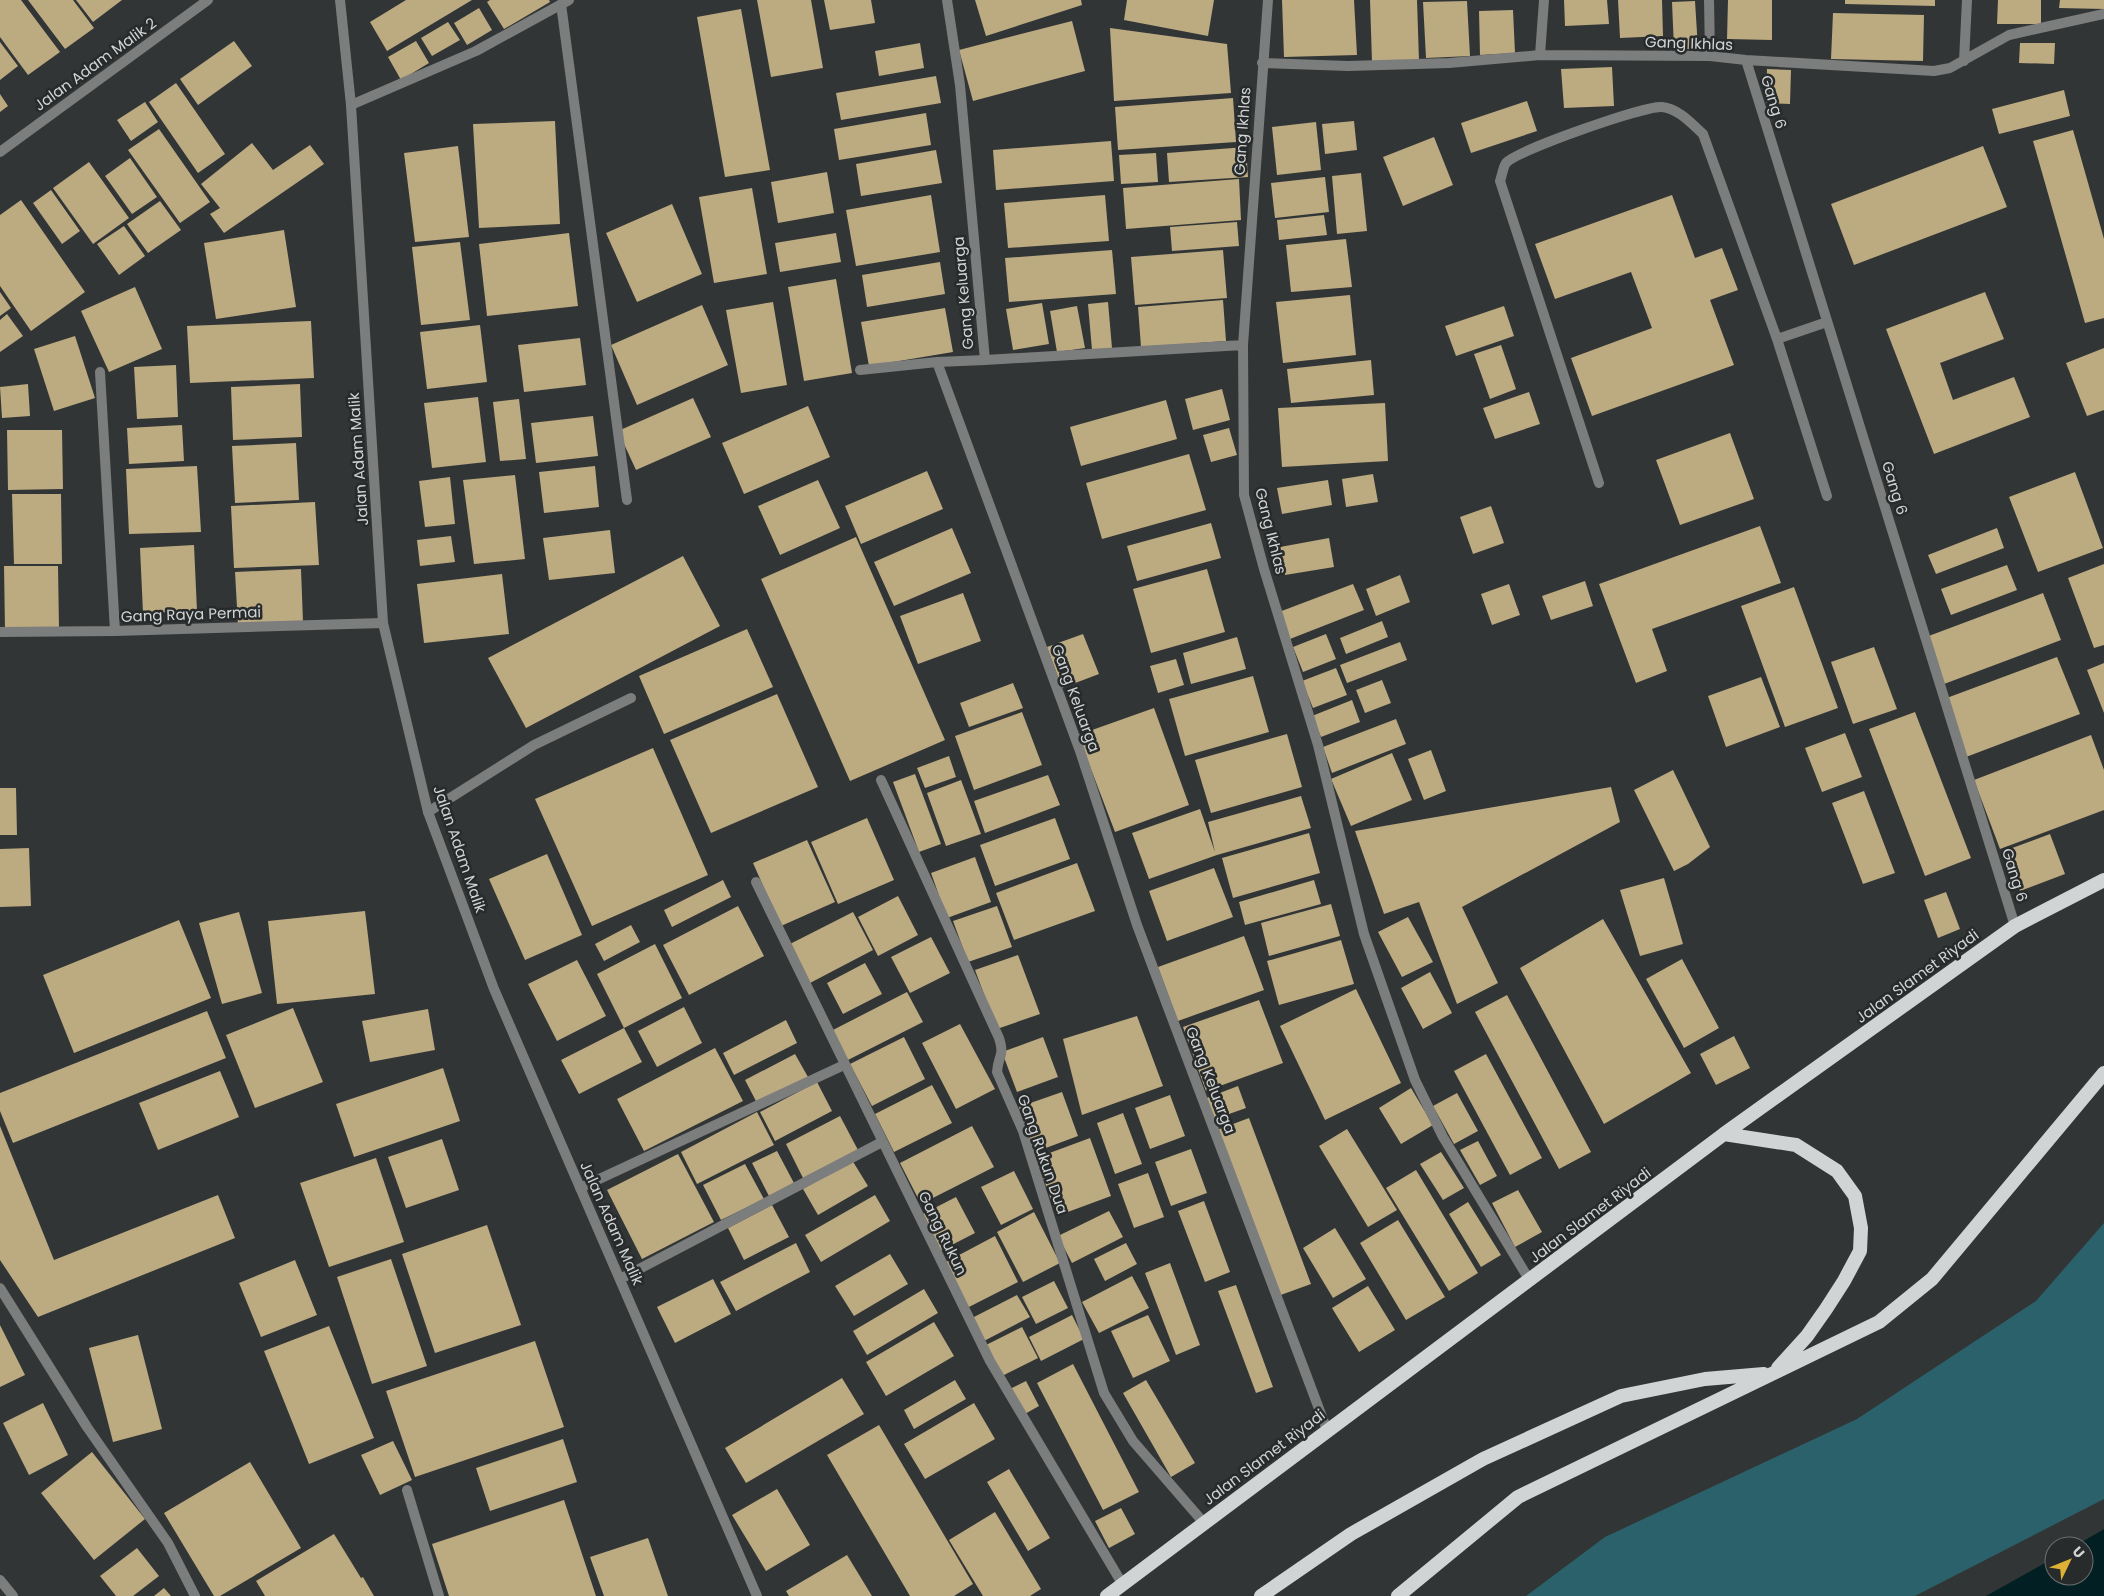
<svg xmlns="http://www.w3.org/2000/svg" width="2104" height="1596" font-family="Poppins,sans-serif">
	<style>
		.green { fill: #2b616a }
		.water { fill: #021f24 }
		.building { fill: #bcaa80 }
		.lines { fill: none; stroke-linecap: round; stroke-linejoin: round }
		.service { stroke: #7c7d7d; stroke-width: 10 }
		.minor { stroke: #7c7d7d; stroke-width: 10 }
		.tertiary { stroke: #7c7d7d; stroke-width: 10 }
		.trunk { stroke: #d0d4d4; stroke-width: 14 }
		.labels { text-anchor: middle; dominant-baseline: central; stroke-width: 5; stroke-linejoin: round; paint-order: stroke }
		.street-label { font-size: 15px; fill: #d2d4d4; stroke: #282b2c }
	</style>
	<rect width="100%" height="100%" fill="#323536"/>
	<path class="green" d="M2104,1223V1499L1915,1596H1526L1605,1537L1857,1419L2036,1301Z"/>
	<path class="water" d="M2104,1529V1596H1986L2054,1558V1576H2084V1546H2075Z"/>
	<path class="building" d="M0,0H21L60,52L28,75L0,37Z
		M28,0H73L94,28L65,49Z
		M76,0H122L93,22Z
		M406,0H472L387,51L370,22Z
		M490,0H549L550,2L504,29L487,2Z
		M757,0H811L823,68L771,77Z
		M824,0H871L875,23L830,30Z
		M975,0H1081L1082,5L986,36Z
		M1127,0H1214L1208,36L1124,20Z
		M1282,0H1354L1357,55L1284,57Z
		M1370,0H1417L1419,61L1372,62Z
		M1564,0H1607L1609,24L1565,26Z
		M1618,0H1662L1663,36L1620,38Z
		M1728,0H1772V40L1727,39Z
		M1845,0H1935V6L1845,4Z
		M1998,0H2041V24H1997Z
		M2060,0H2104V9L2059,8Z
		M1467,1L1470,56L1426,58L1423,2Z
		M1695,1L1698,49H1674L1672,2Z
		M479,8L492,30L467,45L454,23Z
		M741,9L770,170L725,177L697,17Z
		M1513,10L1515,53L1480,55L1479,11Z
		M1833,13L1924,15L1923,61L1831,59Z
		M1072,21L1085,71L973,101L959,50Z
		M448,22L460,40L432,56L421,38Z
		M1110,28L1227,44L1231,93L1114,101Z
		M234,41L252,66L198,105L180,79Z
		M416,41L429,63L401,80L388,57Z
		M0,42L18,66L0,80Z
		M920,43L924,68L879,76L875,51Z
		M2020,43H2055L2054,64L2019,63Z
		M1612,67L1614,106L1564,108L1561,69Z
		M1767,69L1791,70L1790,104L1766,103Z
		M936,76L941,103L841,120L836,93Z
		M176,83L225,154L198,173L149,102Z
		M2064,90L2070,116L1999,134L1992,109Z
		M0,94L8,106L0,112Z
		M1233,98L1236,142L1118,150L1115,107Z
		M1527,101L1537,131L1471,153L1461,123Z
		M145,102L158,122L131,141L117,120Z
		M926,113L931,145L839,160L834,129Z
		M555,121L560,224L479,228L473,124Z
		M1354,121L1357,150L1325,154L1322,124Z
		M1316,122L1321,170L1277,175L1272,127Z
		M159,129L210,202L180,223L128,150Z
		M2073,130L2104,239V318L2085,323L2033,141Z
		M1434,137L1453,185L1403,206L1383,157Z
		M1111,141L1114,181L996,190L993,150Z
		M252,143L273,170L310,145L324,164L224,233L210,214L220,208L201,184Z
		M458,146L469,237L415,242L404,153Z
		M1983,146L2007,207L1854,265L1831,204Z
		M1246,147L1248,177L1169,182L1167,153Z
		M936,150L942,183L861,196L856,164Z
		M1156,153L1158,182L1121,184L1119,155Z
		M130,158L157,197L132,214L105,176Z
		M89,162L129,218L93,244L53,188Z
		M827,172L834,213L778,223L771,182Z
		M1361,173L1367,231L1337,234L1332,176Z
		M1325,177L1329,212L1275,218L1271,183Z
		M1239,179L1241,220L1126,229L1123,188Z
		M752,188L767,274L714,283L699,197Z
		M51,190L80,231L62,244L33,203Z
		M931,195L940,252L856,266L846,210Z
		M1105,195L1109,241L1008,248L1004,203Z
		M1672,195L1695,258L1722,248L1738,290L1710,300L1734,365L1592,416L1571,358L1652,328L1631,272L1555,299L1535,244Z
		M21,200L85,292L31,331L0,286V215Z
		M160,201L181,230L148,253L127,224Z
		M672,204L702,274L637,302L606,233Z
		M1324,215L1327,235L1279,240L1277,220Z
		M1237,222L1239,246L1172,251L1170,227Z
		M124,226L145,256L119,275L97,244Z
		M284,230L296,307L216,319L204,243Z
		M569,233L578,306L487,316L479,244Z
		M836,233L841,262L780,272L775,243Z
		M1346,239L1352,287L1291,292L1286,245Z
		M460,242L470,320L421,325L412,247Z
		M1112,250L1116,294L1009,302L1005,258Z
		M1223,250L1227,298L1135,305L1131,257Z
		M940,262L945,294L867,307L862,275Z
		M836,279L852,373L804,381L788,287Z
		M135,287L162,349L109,372L81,311Z
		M0,292L11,308L0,316Z
		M1985,292L2004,339L1940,363L1953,400L2014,377L2030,417L1934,454L1886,329Z
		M1350,295L1356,355L1283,363L1276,302Z
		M1223,300L1226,341L1141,347L1138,307Z
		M773,302L787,385L741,393L726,310Z
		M1108,302L1112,348L1092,350L1088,304Z
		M1042,303L1049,344L1013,350L1006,309Z
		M702,305L728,365L637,405L611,345Z
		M1077,306L1085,348L1057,352L1050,311Z
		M1504,306L1514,336L1456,356L1445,326Z
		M945,308L953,352L869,366L861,322Z
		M7,314L23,336L0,352V320Z
		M311,321L314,378L190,383L187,326Z
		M480,325L487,382L427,389L420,332Z
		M75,336L95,398L54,411L34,349Z
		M580,338L586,385L524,392L518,345Z
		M1501,345L1516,389L1490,399L1474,354Z
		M2104,348V410L2087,416L2066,363Z
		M1371,360L1374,395L1291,403L1287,369Z
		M176,365L178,417L137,419L134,367Z
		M28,384L30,416L2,418L0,387Z
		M300,384L302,437L233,440L231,387Z
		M1222,389L1230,420L1193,430L1185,399Z
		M1529,392L1540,424L1495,439L1483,408Z
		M478,397L486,462L432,468L424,403Z
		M693,398L711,437L636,470L618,431Z
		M519,399L526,459L500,461L493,402Z
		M1166,400L1177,439L1081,466L1070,427Z
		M1385,403L1388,461L1282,467L1278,408Z
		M808,406L830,457L744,494L722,443Z
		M593,416L598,456L536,463L531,423Z
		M182,425L184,461L129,464L127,428Z
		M1229,428L1237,455L1211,462L1203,435Z
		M7,430H62L63,489L8,490Z
		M1730,433L1754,499L1680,525L1656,460Z
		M296,443L299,500L235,503L232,446Z
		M1189,454L1206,510L1102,539L1086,483Z
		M197,466L201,532L129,534L126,469Z
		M595,466L599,507L544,513L539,472Z
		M927,471L943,509L861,544L845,506Z
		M2075,472L2103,548L2038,572L2009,497Z
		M1373,474L1378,502L1346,507L1342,479Z
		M515,475L525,559L474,564L463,480Z
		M450,477L455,524L425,527L419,481Z
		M818,480L840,528L780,555L758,506Z
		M1328,480L1332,505L1282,514L1277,488Z
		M12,494H61L62,564H14Z
		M315,502L319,565L234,568L231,506Z
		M1491,506L1504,543L1473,554L1460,517Z
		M1211,523L1221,558L1137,581L1127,546Z
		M1760,526L1781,583L1652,629L1667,671L1636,683L1599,584Z
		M952,528L971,573L894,606L874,562Z
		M1997,528L2004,548L1936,574L1928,555Z
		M610,530L615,573L549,580L543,538Z
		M451,536L455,562L420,566L417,540Z
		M856,537L945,740L850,781L761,579Z
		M1329,538L1334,567L1285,575L1280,547Z
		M194,545L197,611L143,613L140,548Z
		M683,556L720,626L526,728L488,658Z
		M2104,564V645L2094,648L2068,578Z
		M2007,565L2017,590L1951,615L1941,589Z
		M4,566H58L59,629L5,630Z
		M301,569L303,622L238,625L235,572Z
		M1207,569L1225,632L1151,653L1133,589Z
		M502,574L509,634L424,643L417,584Z
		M1400,575L1410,602L1376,616L1366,589Z
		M1585,581L1593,606L1551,620L1542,596Z
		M1353,584L1364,610L1290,639L1279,612Z
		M1509,584L1520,615L1492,625L1481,594Z
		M1794,587L1838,708L1785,727L1741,606Z
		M963,593L981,641L918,664L900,616Z
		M2043,593L2061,640L1944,684L1926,637Z
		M1382,621L1388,637L1346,654L1340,638Z
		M747,629L773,687L664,734L639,676Z
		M1083,634L1099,674L1062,688L1047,647Z
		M1326,634L1336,659L1303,672L1293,647Z
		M1237,637L1246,669L1191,684L1183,653Z
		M1400,642L1407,660L1347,683L1340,665Z
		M1874,647L1897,709L1853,724L1831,662Z
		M2057,657L2080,714L1966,757L1944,699Z
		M1176,659L1184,685L1158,693L1150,666Z
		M2104,663V713L2087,670Z
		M1336,668L1347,695L1313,708L1302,681Z
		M1253,676L1269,732L1185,756L1169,699Z
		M1761,677L1780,727L1726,747L1708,696Z
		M1382,680L1391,703L1365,713L1356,690Z
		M1013,683L1023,708L969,727L960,703Z
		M777,694L818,787L711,833L670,740Z
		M1352,700L1360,722L1321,737L1312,716Z
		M1154,708L1189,805L1115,832L1078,735Z
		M1022,712L1042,765L974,790L955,736Z
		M1915,712L1971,858L1925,876L1869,729Z
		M1396,719L1406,744L1332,773L1323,747Z
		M1845,733L1862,777L1822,792L1805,748Z
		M1287,734L1302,787L1211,813L1195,760Z
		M2091,735L2104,770V810L2000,849L1974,780Z
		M653,748L708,875L592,926L535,799Z
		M1431,750L1446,791L1424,800L1408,759Z
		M1392,753L1412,800L1351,826L1331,779Z
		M949,756L956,777L925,788L917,768Z
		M1673,770L1710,847L1688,864L1674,871L1634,790Z
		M915,774L941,844L919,852L893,782Z
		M1048,775L1060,805L985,833L974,801Z
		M961,780L981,834L946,846L927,793Z
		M1611,787L1620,822L1462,907L1498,983L1457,1004L1419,902L1384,914L1355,831Z
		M0,788H16L17,835H0Z
		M1864,791L1895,873L1863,884L1832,803Z
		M1301,796L1311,828L1217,855L1149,879L1132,833L1200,809L1215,852L1208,822Z
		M867,818L894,880L838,904L811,842Z
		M1055,818L1070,859L995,886L980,845Z
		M1309,833L1320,873L1233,898L1222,858Z
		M2050,834L2065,874L2020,891L2004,851Z
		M807,840L835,902L781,926L753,863Z
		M29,848L31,906L0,907V849Z
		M547,854L582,935L525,960L489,879Z
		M975,857L991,902L947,918L931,873Z
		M1077,863L1095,911L1014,940L996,893Z
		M1214,868L1233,917L1167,941L1149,891Z
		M1664,878L1683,944L1640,956L1620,890Z
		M723,880L731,897L672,927L664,910Z
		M1314,880L1321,904L1245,925L1239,902Z
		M1946,892L1960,929L1938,938L1924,900Z
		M898,896L918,935L878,956L858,917Z
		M1331,904L1340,936L1269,956L1261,923Z
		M738,906L764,956L689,995L663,945Z
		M997,906L1012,947L968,962L953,921Z
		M365,911L375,994L277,1004L268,921Z
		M239,912L262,993L222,1004L199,923Z
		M853,912L873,950L810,983L790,944Z
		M1408,917L1433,962L1402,977L1378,932Z
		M1603,919L1691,1073L1604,1124L1520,968Z
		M179,920L211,998L74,1053L43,975Z
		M631,925L640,942L604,961L595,944Z
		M1244,936L1264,990L1178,1021L1158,967Z
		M931,937L950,973L910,993L891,957Z
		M1341,940L1354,984L1279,1005L1267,961Z
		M655,944L682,998L624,1028L597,974Z
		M1018,955L1040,1014L997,1029L975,970Z
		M1682,959L1719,1028L1684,1048L1646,979Z
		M577,960L606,1016L557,1041L528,984Z
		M865,963L882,994L843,1014L827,983Z
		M1430,972L1452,1013L1423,1029L1401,988Z
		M1356,989L1401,1083L1325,1120L1280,1026Z
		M907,992L923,1022L846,1061L831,1031Z
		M1507,995L1591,1152L1559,1169L1475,1012Z
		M1259,1000L1283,1063L1206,1091L1183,1027Z
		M684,1007L702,1043L657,1067L638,1031Z
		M293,1008L323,1082L255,1108L226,1035Z
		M428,1009L435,1050L370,1062L362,1021Z
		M207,1011L226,1058L13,1143L0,1111V1093Z
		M1137,1016L1163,1086L1082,1115L1063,1039Z
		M786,1020L797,1043L734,1075L723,1053Z
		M960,1024L995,1089L956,1109L922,1043Z
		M624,1028L642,1062L579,1094L561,1060Z
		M1734,1036L1750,1068L1716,1085L1700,1054Z
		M904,1037L925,1079L872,1106L850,1064Z
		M1043,1037L1058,1077L1017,1092L1002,1052Z
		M715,1048L743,1101L644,1151L617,1099Z
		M795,1054L808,1077L757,1103L745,1080Z
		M1486,1054L1542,1158L1510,1175L1454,1071Z
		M443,1068L460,1121L354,1157L336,1104Z
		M220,1071L239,1117L158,1150L139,1103Z
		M817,1082L832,1111L775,1141L760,1112Z
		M932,1085L952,1123L894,1152L875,1114Z
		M1238,1086L1246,1108L1212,1120L1204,1099Z
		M1411,1088L1433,1125L1401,1144L1379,1108Z
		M1062,1092L1078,1136L1035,1152L1019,1107Z
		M1457,1093L1478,1131L1454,1144L1433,1106Z
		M1170,1095L1185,1136L1150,1149L1135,1108Z
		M757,1112L774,1145L697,1184L681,1152Z
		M1123,1113L1142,1164L1115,1174L1097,1123Z
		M840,1116L858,1150L803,1178L786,1144Z
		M1249,1118L1311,1284L1278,1296L1217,1130Z
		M0,1126L54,1260L218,1195L235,1238L38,1317L0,1260Z
		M972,1126L994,1167L921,1204L900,1163Z
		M1347,1129L1397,1210L1368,1227L1319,1146Z
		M1090,1138L1111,1196L1057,1216L1036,1158Z
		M442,1139L459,1190L406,1208L388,1157Z
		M1478,1141L1497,1176L1480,1185L1460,1150Z
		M1191,1149L1207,1193L1171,1206L1155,1162Z
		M777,1151L795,1185L770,1198L752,1163Z
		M1441,1152L1464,1188L1443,1200L1420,1164Z
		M678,1154L714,1222L642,1259L607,1190Z
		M376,1158L404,1242L329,1267L300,1183Z
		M852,1160L868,1186L818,1215L803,1189Z
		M745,1164L764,1199L721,1220L703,1185Z
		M1416,1170L1478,1273L1449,1291L1386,1188Z
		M1014,1171L1033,1209L1001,1225L981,1187Z
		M1148,1173L1164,1217L1134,1228L1118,1184Z
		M1518,1190L1542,1232L1515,1247L1492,1203Z
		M875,1195L890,1221L821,1262L805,1235Z
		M956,1197L975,1233L940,1251L921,1215Z
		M1204,1201L1230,1272L1205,1282L1178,1211Z
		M1468,1202L1501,1255L1481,1267L1449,1214Z
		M772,1205L789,1237L744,1260L728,1228Z
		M1109,1211L1123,1237L1072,1263L1058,1236Z
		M1034,1212L1060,1263L1023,1282L997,1232Z
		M1398,1220L1445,1297L1406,1320L1360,1243Z
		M487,1225L521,1325L435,1353L402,1254Z
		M1335,1228L1366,1279L1333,1298L1303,1248Z
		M995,1236L1018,1282L967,1308L944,1263Z
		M796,1243L810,1272L736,1311L720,1282Z
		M1126,1243L1137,1264L1105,1281L1094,1259Z
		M890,1254L908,1284L854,1316L835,1286Z
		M391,1259L427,1366L372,1384L337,1277Z
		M295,1260L317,1315L261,1337L239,1283Z
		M1170,1263L1200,1345L1176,1355L1145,1273Z
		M1132,1276L1149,1308L1099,1333L1082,1302Z
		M713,1279L731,1314L675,1343L657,1307Z
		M1054,1281L1068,1308L1036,1324L1022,1297Z
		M1236,1285L1273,1387L1256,1393L1218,1291Z
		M1368,1286L1395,1330L1359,1352L1332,1308Z
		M924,1289L938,1313L867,1355L853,1331Z
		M1017,1295L1030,1317L984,1341L972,1318Z
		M1072,1315L1084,1339L1041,1361L1029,1337Z
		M1148,1315L1170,1361L1133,1378L1111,1331Z
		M934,1322L954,1356L886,1396L866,1362Z
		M0,1325L25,1375L0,1387Z
		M329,1326L374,1438L309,1464L264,1351Z
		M1022,1327L1038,1358L1000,1377L984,1346Z
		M138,1335L162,1429L113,1442L89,1348Z
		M535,1341L564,1427L415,1477L386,1391Z
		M1073,1364L1139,1492L1103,1510L1037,1383Z
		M842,1378L864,1414L746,1483L725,1448Z
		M955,1380L966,1399L914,1429L904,1410Z
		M1146,1380L1195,1463L1171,1477L1123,1393Z
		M1026,1381L1039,1406L1023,1415L1010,1389Z
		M43,1403L68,1455L29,1475L3,1423Z
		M974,1403L995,1439L925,1479L904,1444Z
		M879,1425L973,1584L954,1596H910L827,1455Z
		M563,1439L577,1482L490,1511L476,1468Z
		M393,1441L412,1480L380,1495L361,1455Z
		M92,1452L145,1519L94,1560L41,1493Z
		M250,1462L301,1548L220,1596H214L164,1513Z
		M1009,1469L1050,1538L1028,1551L987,1482Z
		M777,1489L810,1545L766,1571L732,1515Z
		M564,1500L596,1596H449L432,1544Z
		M1121,1508L1135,1534L1109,1548L1095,1521Z
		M995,1512L1041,1589L1030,1596H983L949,1540Z
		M334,1534L361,1578L363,1577L374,1596H265L256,1581Z
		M648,1538L668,1596H604L590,1557Z
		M137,1548L159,1576L133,1596H116L100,1576Z
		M847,1555L872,1596H789L786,1591Z
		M164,1588L171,1596H154Z"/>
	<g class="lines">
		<path class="service" d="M1777,339L1827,496
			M1599,483L1500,181C1502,176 1503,167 1506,163C1515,151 1646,105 1662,107C1679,109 1691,123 1703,134L1777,339L1827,322
			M428,812L534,745L631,698
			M407,1490L439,1596
			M0,1580L13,1596"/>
		<path class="minor" d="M947,0L960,85L985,360L937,362L1080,751L1137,925L1327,1430
			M1268,0L1243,345L1244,495L1264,569L1318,745L1364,934L1415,1080L1443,1137L1530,1281
			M1709,0L1710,56
			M561,4L627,500
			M1540,55L1544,0
			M1746,60L2015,926
			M1964,61L1967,0
			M1262,63L1348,66L1449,63L1540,55L1710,56L1746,60L1934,71L1950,68L2009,35L2104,14
			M351,105L476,51L569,0
			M0,152L208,0
			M985,360L1243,345
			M860,370L937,362
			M100,372L115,631
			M0,632L115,631L383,623
			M881,780L999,1038C1005,1057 998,1055 997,1072L1023,1131L1104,1393L1133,1441L1204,1523
			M756,882L990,1361L1123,1585
			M580,1188L844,1065
			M620,1279L882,1142
			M0,1288L87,1427L168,1543L195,1596"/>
		<path class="tertiary" d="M340,0L351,105L383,623L428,812L494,989L757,1596"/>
		<path class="trunk" d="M1724,1134L1796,1145L1837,1171L1855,1196L1861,1228L1860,1251L1844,1281L1826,1309L1807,1336L1778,1368
			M1107,1596L1724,1134L2015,926L2104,880
			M1261,1596L1351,1534L1483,1459L1621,1396L1705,1379L1764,1374
			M1398,1596L1518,1497L1879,1322L1932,1279L2104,1073"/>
	</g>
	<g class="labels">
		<g class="street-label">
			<text transform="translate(1689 43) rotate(2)">Gang Ikhlas</text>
			<text transform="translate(95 64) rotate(-36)">Jalan Adam Malik 2</text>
			<text transform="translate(1774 102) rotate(73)">Gang 6</text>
			<text transform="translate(1242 131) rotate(-86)">Gang Ikhlas</text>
			<text transform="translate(963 293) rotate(-95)">Gang Keluarga</text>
			<text transform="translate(358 459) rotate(-94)">Jalan Adam Malik</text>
			<text transform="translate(1895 488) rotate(73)">Gang 6</text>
			<text transform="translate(1271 531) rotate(76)">Gang Ikhlas</text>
			<text transform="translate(191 614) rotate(-2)">Gang Raya Permai</text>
			<text transform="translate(1076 698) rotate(70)">Gang Keluarga</text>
			<text transform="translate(460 849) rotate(71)">Jalan Adam Malik</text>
			<text transform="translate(2015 875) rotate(73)">Gang 6</text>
			<text transform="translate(1917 976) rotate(-36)">Jalan Slamet Riyadi</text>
			<text transform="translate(1211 1080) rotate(69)">Gang Keluarga</text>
			<text transform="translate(1043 1154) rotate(71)">Gang Rukun Dua</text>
			<text transform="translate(1590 1215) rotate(-37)">Jalan Slamet Riyadi</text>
			<text transform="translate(612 1223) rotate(66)">Jalan Adam Malik</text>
			<text transform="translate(943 1233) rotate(64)">Gang Rukun</text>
			<text transform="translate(1264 1457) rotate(-37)">Jalan Slamet Riyadi</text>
		</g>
	</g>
	<g transform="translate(2069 1561) rotate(47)"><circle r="24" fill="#282b2c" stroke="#6c6f6f"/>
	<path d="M0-4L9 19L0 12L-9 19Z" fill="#ddb133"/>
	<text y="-8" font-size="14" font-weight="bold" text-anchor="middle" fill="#d2d4d4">U</text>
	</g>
</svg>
